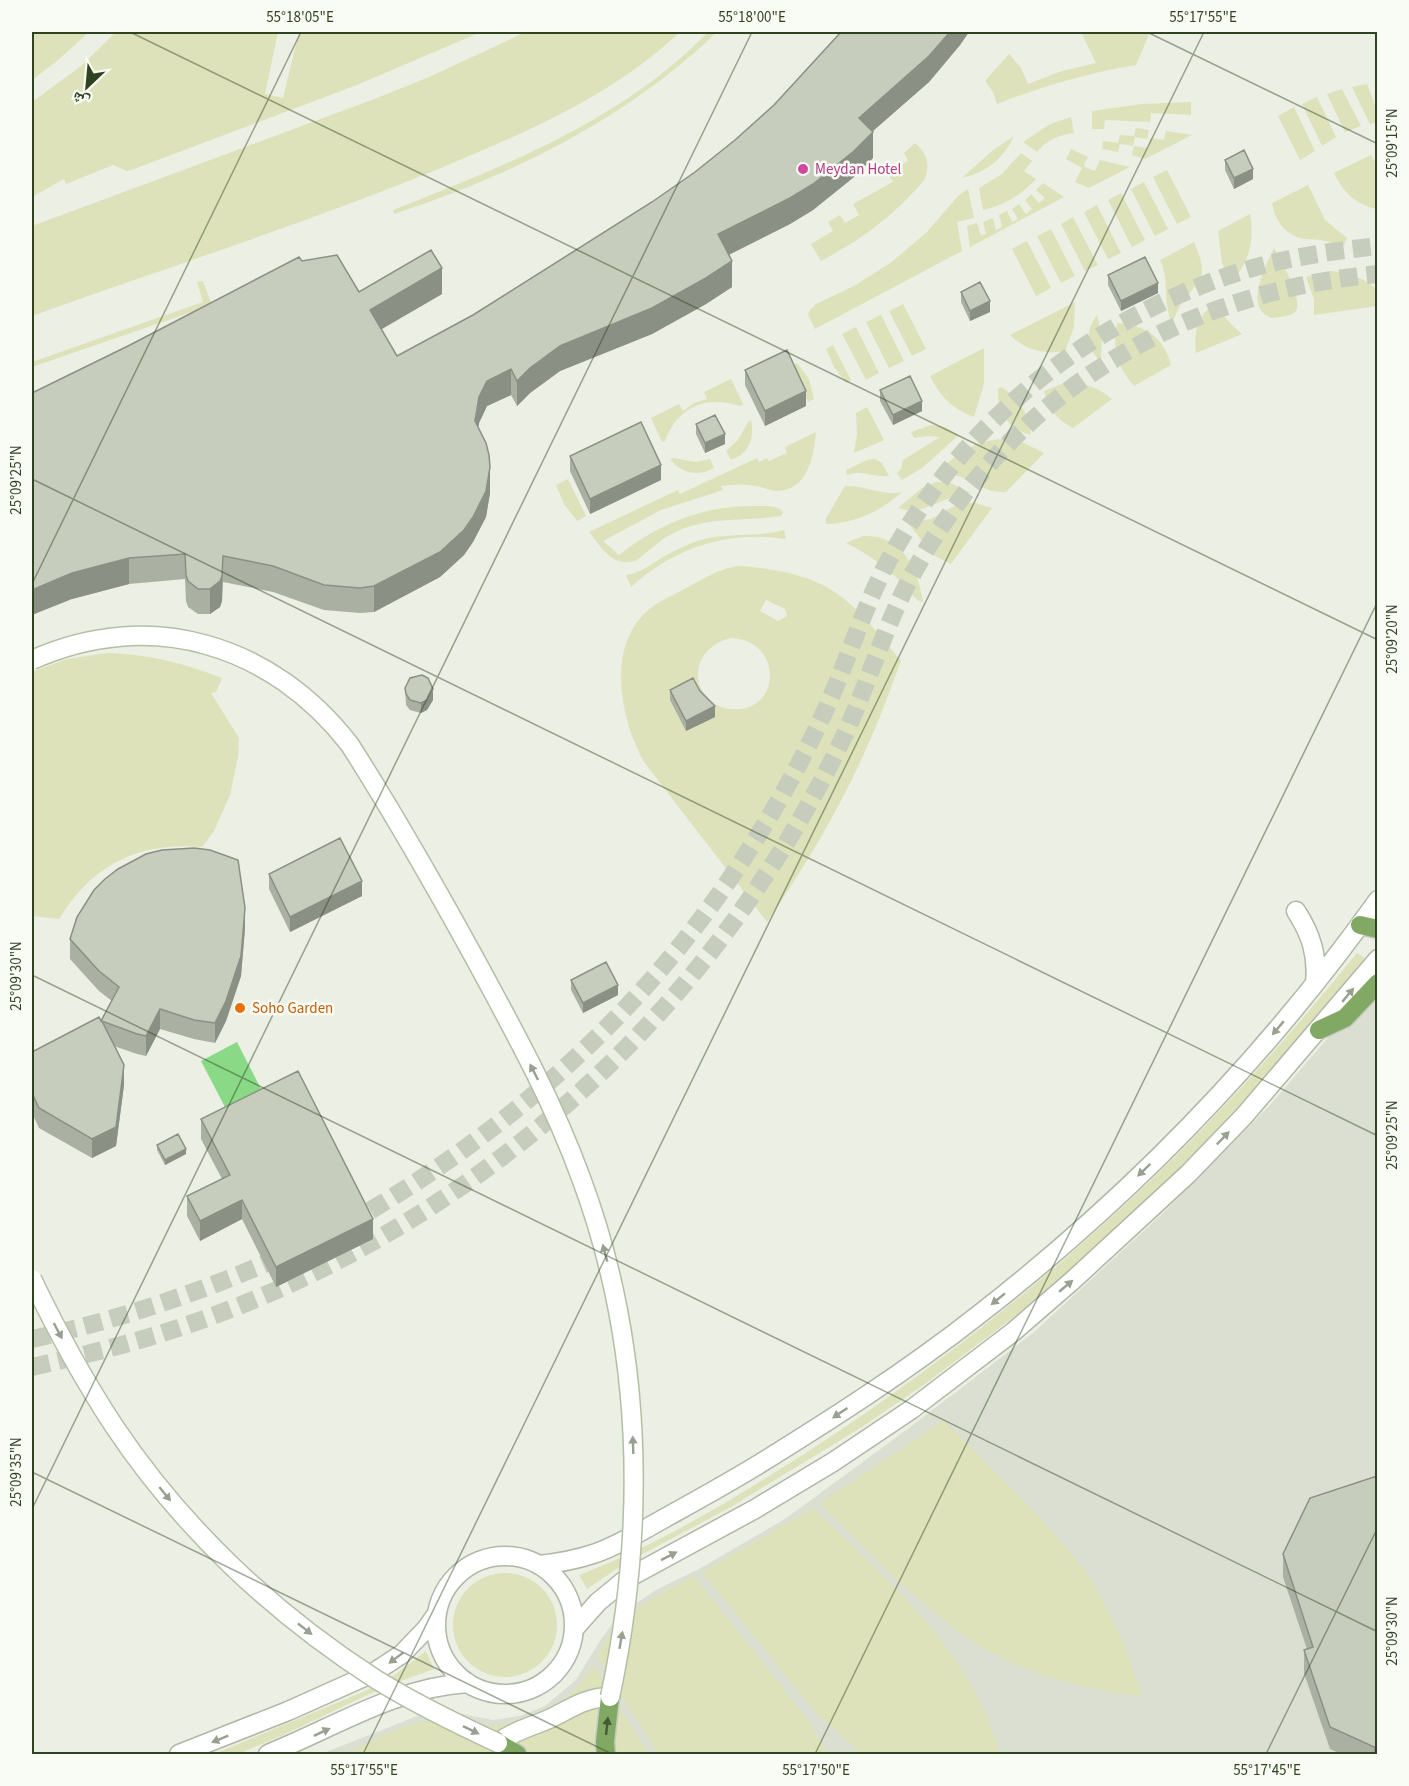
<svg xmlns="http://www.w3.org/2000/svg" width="1409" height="1786" font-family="'Source Sans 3','Noto Naskh Arabic',sans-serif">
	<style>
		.built { fill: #dadfd2 }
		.green { fill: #dee2bb; fill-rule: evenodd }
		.water { fill: #89d987 }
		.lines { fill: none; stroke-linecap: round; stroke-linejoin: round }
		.minor-tunnel { stroke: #c6cdbd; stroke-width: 18; stroke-dasharray: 18 9; stroke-linecap: butt }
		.tertiary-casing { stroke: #afb8a6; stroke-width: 21 }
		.secondary-casing { stroke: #b2bfa4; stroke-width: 21 }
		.primary-casing { stroke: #c5cac1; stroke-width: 21 }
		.tertiary { stroke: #fff; stroke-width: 18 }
		.secondary { stroke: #fff; stroke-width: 18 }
		.primary { stroke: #82a964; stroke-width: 18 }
		.secondary-bridge-casing { stroke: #b2bfa4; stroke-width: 21; stroke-linecap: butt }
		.secondary-bridge { stroke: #fff; stroke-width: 18 }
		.wall { fill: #aab0a2 }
		.shaded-wall { fill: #8b9084 }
		.building { fill: #c6cdbc; stroke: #8b9084; stroke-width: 1.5 }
		.oneway { fill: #98a190 }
		.oneway2 { fill: #445c32 }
		.ticks { fill: none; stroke: #304321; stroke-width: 1.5; stroke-opacity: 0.45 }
		.hotel-dot { fill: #d1479c; stroke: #f9fbf5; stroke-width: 2 }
		.food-dot { fill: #e8710a; stroke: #f9fbf5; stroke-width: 2 }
		.labels { text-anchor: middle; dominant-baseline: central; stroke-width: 5; stroke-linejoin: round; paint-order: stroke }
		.hotel-label { font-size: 15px; fill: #b23c85; stroke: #f9fbf5; text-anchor: start }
		.food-label { font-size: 15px; fill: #c56008; stroke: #f9fbf5; text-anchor: start }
		.neatline { fill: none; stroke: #304321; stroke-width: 2 }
		.ticks-label { font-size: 15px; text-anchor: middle; fill: #304321 }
	</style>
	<rect width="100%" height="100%" fill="#ebefe4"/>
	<path class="built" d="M1377,977V1754H321L420,1715L457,1713L493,1720L520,1716L545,1706L576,1680L601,1639L619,1615L656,1590L699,1569L785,1519L905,1431L1033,1333L1160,1216L1270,1105L1365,995Z"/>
	<path class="green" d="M32,32H89L57,61L32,80Z
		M116,32H278L265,94L283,98L299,32H481L357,85L134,169L127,171L113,165L66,184L64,179L32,197V102L81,66Z
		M526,32H680C612,96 527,132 441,168C307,223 168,267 32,316V226L377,98L429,77Z
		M708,32H717C626,119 513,175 394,214L393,210C505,166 623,120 708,32Z
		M1081,32H1150L1136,65C1088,73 1043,86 997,104L993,92L985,81L1009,54L1021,68L1028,84L1062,71L1096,63Z
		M1367,84L1377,110V122L1370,124L1352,87Z
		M1342,89L1361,126L1345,132L1327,94Z
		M1317,97L1336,137L1322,146L1302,104Z
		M1191,102V115L1151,113L1150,122L1105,120L1104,129H1092V111L1142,104Z
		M1294,107L1315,151L1300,160L1278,116Z
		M1071,117L1074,133C1058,135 1047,140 1037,152L1023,142L1050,124Z
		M1136,128L1149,130L1147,139L1135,137L1133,146L1120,144L1118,152L1102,149L1103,141L1118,143L1120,135L1134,136Z
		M1166,131L1192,135L1145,159L1132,155L1134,146L1148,148L1150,138L1164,140Z
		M1014,136C1003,159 987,172 962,178L992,151Z
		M915,143C927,153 931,165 924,180C895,215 861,240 821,261L811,244L833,231L828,222L840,215L845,223L859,215L853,204L893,182L887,172L908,161L904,153Z
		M1071,149L1088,157L1084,164L1085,167L1095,171L1100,160L1130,167L1089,188L1075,182L1082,168L1066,159Z
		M1021,153L1032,161L1024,171L1036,179C1021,195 1005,205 983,210L979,188L1002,174Z
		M1371,155L1377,165V209C1356,205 1343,192 1334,173Z
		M1167,170L1191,217L1177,224L1153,177Z
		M1144,182L1168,229L1155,236L1131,189Z
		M1043,183L1064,197L970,247L967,226L977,223L981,235L986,234L983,222L993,218L996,230L1002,227L999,215L1007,211L1012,222L1018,219L1012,209L1019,204L1026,214L1032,209L1025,200L1031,194L1039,203L1045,198L1036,190Z
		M1308,185L1325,220L1347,238L1344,246C1336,247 1333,243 1326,241C1319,239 1313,240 1306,239C1287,237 1275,222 1272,203Z
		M968,189L974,218L957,222L962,251L815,329L808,314L810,310L816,304L856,285L893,261L927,232L958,196Z
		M1121,193L1145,240L1132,247L1108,200Z
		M1097,205L1121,253L1108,259L1084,212Z
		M1250,214C1255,240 1249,262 1232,282L1222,263L1218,231Z
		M1073,217L1098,265L1085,271L1061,224Z
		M1051,229L1075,276L1061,283L1037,236Z
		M1027,241L1051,288L1036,296L1012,249Z
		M1194,242C1208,276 1203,276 1183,301C1178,308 1176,316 1172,322C1162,302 1170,280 1160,260Z
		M1274,248C1280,259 1305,301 1295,312C1290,317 1278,317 1271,318C1243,308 1266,265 1274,248Z
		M1329,271C1342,272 1371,278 1377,292C1378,296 1377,302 1377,306L1314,315V299L1306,277Z
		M203,281L212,305L32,367V362L203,302L197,282Z
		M1075,302L1074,327L1065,351C1044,355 1025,350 1010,335Z
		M903,304L926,349L912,356L889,311Z
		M1212,307C1221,311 1233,327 1242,334L1196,353C1194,337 1196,315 1212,307Z
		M881,315L904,361L889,368L866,322Z
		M1097,315L1102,335L1101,361C1085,348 1085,331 1097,315Z
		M1117,323C1145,325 1164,337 1171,365L1134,386C1117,367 1112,348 1117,323Z
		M856,327L879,373L866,380L842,334Z
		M833,345L851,380L846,383L834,367L826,349Z
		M984,348V384L974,417C952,409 940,396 930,376Z
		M797,363L809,379L814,399L808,402L790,367Z
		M731,379L743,404L740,406C706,395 678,406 665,441L662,442L651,418L679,404L683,411L694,403L707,399L704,392Z
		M1064,383C1084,382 1098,387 1112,399L1073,428C1057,420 1048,408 1044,391Z
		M1001,387C1019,398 1029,414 1031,435C1008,429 997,412 998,389Z
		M867,407L884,440L854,453L857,434L856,413Z
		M751,420C755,438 749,454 731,460L726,451L738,440L748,422Z
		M931,425L945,427L959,435L922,468L902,480L897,473L901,469L903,460L940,437L927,436L914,438L911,432Z
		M816,432C814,455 808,490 778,491C770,491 763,487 755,486C744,484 733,485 721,486L723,490L661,510L603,541L619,555C660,523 705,505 757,506C766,506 778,505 783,512L781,516C742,522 703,515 668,536C656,543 646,554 635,561C612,567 602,548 589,532L678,490L680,494L757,458L759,462L767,458L769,461L787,453L785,447Z
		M1002,439L1024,443L1044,453L1006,492C988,493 976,484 961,477C955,475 948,474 942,471V469C960,450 977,441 1002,439Z
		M674,458L695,462L710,459L714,468C698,477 682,474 670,459Z
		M875,459L882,463L889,476C874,478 862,469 847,475L846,470L867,460Z
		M568,479L586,516L577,521L564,504L556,485Z
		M936,482L951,483L971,493C944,494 926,517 898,508L922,488Z
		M845,486C865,485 882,496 902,492C881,511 856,523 827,524L825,520Z
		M967,503H975L992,508L951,564L933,555L908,523L931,519L950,508Z
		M784,530L786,539C728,530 675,547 631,587L626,575C641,573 650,565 663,557C675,550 688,544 701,540C728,532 757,538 784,530Z
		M863,536C902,534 918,568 923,602C915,601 911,592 905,586C888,568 868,554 846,543Z
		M741,566C830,574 847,595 901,661C891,687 882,713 871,738C843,803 807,864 767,922L644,762C621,720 607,653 643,615C655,602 672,596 686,588C704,579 721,567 741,566ZM766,600L785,609L787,616L778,621L760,611ZM732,638C786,642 780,715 730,709C721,708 712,704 706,696C687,672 704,643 732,638Z
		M107,653C148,654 184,663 222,678L216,692L211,693L239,738L238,757L230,795L214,831L202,847C138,842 93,864 59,919L32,916V672L67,659Z
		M1357,953L1365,958L1316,1021L1213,1134L1159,1188L1048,1291L925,1384L862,1427L731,1507L624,1564L587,1589L579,1575C663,1543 742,1494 818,1445C959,1352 1090,1246 1207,1124C1260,1069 1309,1012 1357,953Z
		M944,1420L1048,1526L1084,1569L1099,1593L1124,1643L1142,1696C1077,1689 1015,1672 962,1634C910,1597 866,1548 820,1503Z
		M813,1508C889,1583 970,1647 1000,1754H862L818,1715L702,1572Z
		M453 1625a52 52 0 1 1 104 0a52 52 0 1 1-104 0Z
		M694,1576L805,1716L828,1754H659L597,1657C620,1612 652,1598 694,1576Z
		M426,1651L434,1669L382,1688L281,1736L238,1754H214L363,1692L396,1674Z
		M593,1665L649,1754H499L488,1726C535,1724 568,1706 593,1665Z
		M435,1720L476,1724L489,1754H356L354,1749L407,1725Z"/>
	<path class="water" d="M237,1042L262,1091L226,1109L201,1061Z"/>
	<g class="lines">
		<path class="minor-tunnel" d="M347,1224C506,1134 644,1012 743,859C773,813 800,765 823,715C845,668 860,618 883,571C958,425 1089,318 1246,270C1289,257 1333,251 1378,246
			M32,1339C121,1319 202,1292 285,1255
			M32,1367C85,1355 138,1342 190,1324C406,1250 599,1106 734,921C778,860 818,794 849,725C870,677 885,627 909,581C1005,398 1174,293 1378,274"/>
		<g class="tertiary-casing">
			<path id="tertiary" d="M1296,911C1311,934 1318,956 1315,983
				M436 1625a69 69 0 1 1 138 0a69 69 0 1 1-138 0Z
				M539,1565C558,1563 575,1560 593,1554C615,1547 636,1534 656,1523C690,1504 723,1486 756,1466C832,1419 907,1371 977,1316C1129,1198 1266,1057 1378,900
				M574,1629L598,1602L626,1579L755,1509L833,1462L912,1409L1013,1332L1072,1281L1188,1174L1244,1116L1378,959
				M179,1754L288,1711L373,1673L402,1654L426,1629L436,1615
				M268,1754C333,1728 396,1687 468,1683"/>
		</g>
		<g class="secondary-casing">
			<path id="secondary" d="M498,1743C513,1731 531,1727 549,1719C570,1709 586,1697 610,1697"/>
		</g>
		<g class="primary-casing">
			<path id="primary" d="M1360,925L1378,929
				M1319,1030L1345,1018L1378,983
				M498,1743L517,1754
				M606,1754L605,1742L610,1697"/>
		</g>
		<use href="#tertiary" class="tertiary"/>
		<use href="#secondary" class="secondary"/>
		<use href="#primary" class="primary"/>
		<g class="secondary-bridge-casing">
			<path id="secondary-bridge" d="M32,660C150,607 272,644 350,745C394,814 435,886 474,957C513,1029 553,1101 581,1178C643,1344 647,1525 610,1697
				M32,1279C56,1329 83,1379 114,1426C182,1528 274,1614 377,1680C416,1704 457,1724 498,1743"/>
		</g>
		<use href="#secondary-bridge" class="secondary-bridge"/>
	</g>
	<path class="wall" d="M841,32H969L960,45L929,82L872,132L873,158L854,177L813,210L790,224L729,255L732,287L706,304L652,334L560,371L530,393L517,406L511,395L487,406L479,423L478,427L490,493L486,517L473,542L464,555L440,577L374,612L360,613L324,610L273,592L223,582L222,601L220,607L210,614H198L188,607L186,601L185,579L129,584L72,599L130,345L302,261L359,292L442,294L381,329L397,356L473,315L652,202L695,172L735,140L774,105Z
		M1225,160L1253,179L1234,189L1225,170Z
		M1108,275L1158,293L1121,311L1108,285Z
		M961,292L990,312L970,321L961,302Z
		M745,370L806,406L765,426L745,385Z
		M880,390L922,411L893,425L880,401Z
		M696,424L725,444L705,453L696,434Z
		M570,456L661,480L590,514L570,471Z
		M405,688L433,700L427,710L421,713L410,710L406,705Z
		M670,690L715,717L686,731L670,700Z
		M269,874L362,896L290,932L269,889Z
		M245,928L241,976L226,1021L215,1043L194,1039L160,1029L146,1056L137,1054L114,1046L124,1085L116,1146L92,1158L39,1128L32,1113V1052L101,1021L112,1001L99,991L70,959V939Z
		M571,980L618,995L583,1013L571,990Z
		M201,1119L373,1239L276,1287L242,1219L200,1241L187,1216V1196L222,1179L201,1139Z
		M157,1145L186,1154L165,1165L157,1150Z
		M1310,1498L1377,1755H1343L1330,1749L1304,1673V1650L1307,1649L1283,1577V1554Z"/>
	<path class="shaded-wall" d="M950,32H969L960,45L929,82L859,143V118Z
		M873,132V158L854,177L813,210L790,224L718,260V234Z
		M1253,169V179L1234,189V178Z
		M732,261V287L706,304L652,334L560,371L530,393L517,406V381L530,368L560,346Z
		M442,268V294L370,336V310Z
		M1158,283V293L1121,311V301Z
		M990,301V312L970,321V311Z
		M511,369V395L487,406L479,423L475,447V421L479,397L487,381Z
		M806,391V406L765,426V411Z
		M922,401V411L893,425V415Z
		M725,434V444L705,453V443Z
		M661,465V480L590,514V499Z
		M490,467V493L486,517L473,542L464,555L440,577L374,612V586Z
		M223,556L222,601L220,607L210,614V589Z
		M129,558V584L72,599L32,615V590L72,573Z
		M433,689V700L427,710L421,713V703Z
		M715,706V717L686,731V721Z
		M362,881V896L290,932V917Z
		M245,908V928L241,976L226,1021L215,1043V1023Z
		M618,985V995L583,1013V1003Z
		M160,1009V1029L146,1056V1036Z
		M124,1065V1085L116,1146L92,1158V1139Z
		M186,1149V1154L165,1165V1160Z
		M242,1200V1219L200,1241V1221Z
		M373,1219V1239L276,1287V1267Z
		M1377,1746V1755H1374V1747Z"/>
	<path class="building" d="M841,32H950L929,56L859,118L873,132L854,151L813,184L790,198L718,234L732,261L706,278L652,308L560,346L530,368L517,381L511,369L487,381L479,397L475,421L486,443L489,455L490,467L486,491L473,517L464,530L440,552L374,586L360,588L324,585L273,566L223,556L222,576L220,581L210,589H198L188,581L186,575L185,554L129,558L72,573L32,590V393L130,345L299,257L302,261L337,255L359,292L431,250L442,268L370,310L397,356L473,315L652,202L695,172L735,140L774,105Z
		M1244,150L1253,169L1234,178L1225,160Z
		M1145,257L1158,283L1121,301L1108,275Z
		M980,282L990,301L970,311L961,292Z
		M787,350L806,391L765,411L745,370Z
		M910,376L922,401L893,415L880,390Z
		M715,415L725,434L705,443L696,424Z
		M641,422L661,465L590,499L570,456Z
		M422,675L428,678L433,689L427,700L421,703L410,700L406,694L405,688L410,678Z
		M693,678L700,691L715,706L686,721L670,690Z
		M340,838L362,881L290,917L269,874Z
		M194,848L210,850L238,860L245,908L241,956L226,1001L215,1023L194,1020L160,1009L146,1036L137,1034L102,1021L124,1065L116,1127L92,1139L39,1108L32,1093V1052L99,1017L101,1021L119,987L99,971L70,939L77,917L94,890L105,879L118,869L146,854L162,850Z
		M606,962L618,985L583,1003L571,980Z
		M298,1071L373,1219L276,1267L242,1200L200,1221L187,1196L230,1175L201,1119Z
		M178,1134L186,1149L165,1160L157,1145Z
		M1377,1476V1746L1374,1747L1330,1727L1304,1650L1313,1647L1283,1554L1310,1498Z"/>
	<defs><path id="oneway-solid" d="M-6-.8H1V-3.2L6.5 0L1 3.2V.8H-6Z" transform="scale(1.5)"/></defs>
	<g class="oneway">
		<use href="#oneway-solid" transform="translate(1348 995) rotate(-50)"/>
		<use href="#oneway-solid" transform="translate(1278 1028) rotate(130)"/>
		<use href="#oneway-solid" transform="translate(534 1072) rotate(-117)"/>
		<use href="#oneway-solid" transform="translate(1223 1138) rotate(-46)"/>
		<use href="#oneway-solid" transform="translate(1144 1170) rotate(136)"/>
		<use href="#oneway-solid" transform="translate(605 1253) rotate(-105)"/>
		<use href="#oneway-solid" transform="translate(1066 1286) rotate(-40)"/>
		<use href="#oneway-solid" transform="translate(998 1299) rotate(141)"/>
		<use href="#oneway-solid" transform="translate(58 1331) rotate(62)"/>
		<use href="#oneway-solid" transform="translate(840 1413) rotate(146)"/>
		<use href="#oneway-solid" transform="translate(633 1445) rotate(-92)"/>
		<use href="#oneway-solid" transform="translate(165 1494) rotate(51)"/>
		<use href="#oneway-solid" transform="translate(669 1556) rotate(-27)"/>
		<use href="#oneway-solid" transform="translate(305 1629) rotate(38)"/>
		<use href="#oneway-solid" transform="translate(621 1640) rotate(-80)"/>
		<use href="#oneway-solid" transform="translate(396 1658) rotate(143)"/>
		<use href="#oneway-solid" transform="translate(471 1730) rotate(26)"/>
		<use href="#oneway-solid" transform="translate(322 1732) rotate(-25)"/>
		<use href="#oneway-solid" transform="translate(220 1739) rotate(158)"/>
	</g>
	<use class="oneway2" href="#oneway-solid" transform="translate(607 1726) rotate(-84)"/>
	<path class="ticks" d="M130,32L1378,640M1147,32L1378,144M32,479L1378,1136M32,584L301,32M32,975L1378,1632M32,1472L612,1754M32,1509L752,32M363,1754L1204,32M815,1754L1378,601M1266,1754L1378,1527"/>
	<circle class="hotel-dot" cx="803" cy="169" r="6"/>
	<circle class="food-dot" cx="240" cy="1008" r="6"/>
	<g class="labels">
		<g class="hotel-label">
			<text x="815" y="169">Meydan Hotel</text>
		</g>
		<g class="food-label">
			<text x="252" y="1008">Soho Garden</text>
		</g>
	</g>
	<rect width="1409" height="1786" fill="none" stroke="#f9fbf5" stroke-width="66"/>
	<g transform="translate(87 87) rotate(206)" stroke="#f9fbf5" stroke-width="4.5" paint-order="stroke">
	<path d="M0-4.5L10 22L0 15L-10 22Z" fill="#304321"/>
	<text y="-9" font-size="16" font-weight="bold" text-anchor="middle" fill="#304321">ش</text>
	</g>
	<rect x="33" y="33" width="1343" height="1720" class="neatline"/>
	<g class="ticks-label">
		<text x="300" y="22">55°18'05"E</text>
		<text x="752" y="22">55°18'00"E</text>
		<text x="1203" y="22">55°17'55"E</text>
		<text transform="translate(1392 143) rotate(-90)" y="5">25°09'15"N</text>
		<text transform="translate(16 480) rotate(-90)" y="5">25°09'25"N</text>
		<text transform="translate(1392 639) rotate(-90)" y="5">25°09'20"N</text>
		<text transform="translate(16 976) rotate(-90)" y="5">25°09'30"N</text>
		<text transform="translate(1392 1135) rotate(-90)" y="5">25°09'25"N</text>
		<text transform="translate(16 1472) rotate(-90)" y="5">25°09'35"N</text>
		<text transform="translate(1392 1631) rotate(-90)" y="5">25°09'30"N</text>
		<text x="364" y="1775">55°17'55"E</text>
		<text x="816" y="1775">55°17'50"E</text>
		<text x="1267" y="1775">55°17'45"E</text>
	</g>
</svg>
